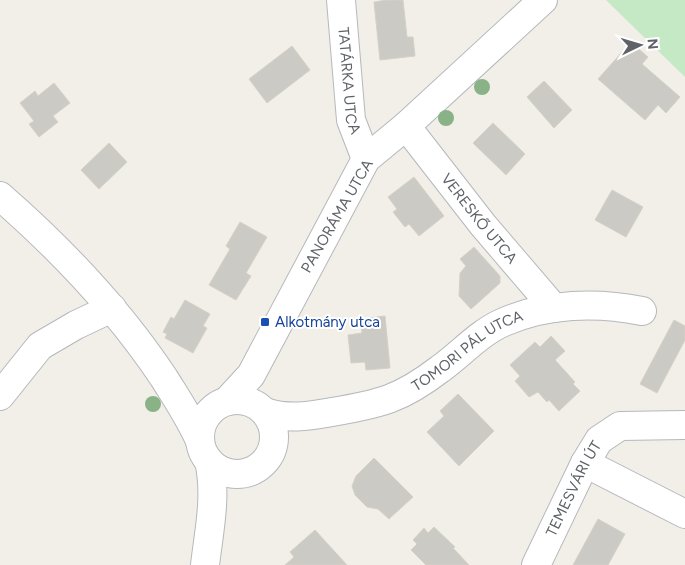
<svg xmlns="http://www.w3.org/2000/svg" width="685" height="565" font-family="Figtree,sans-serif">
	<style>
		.green { fill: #c5e8c5 }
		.building { fill: #cccac5; stroke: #d6d1c6 }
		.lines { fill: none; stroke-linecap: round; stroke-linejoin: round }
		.minor-casing { stroke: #b5b8bc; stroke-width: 30 }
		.minor { stroke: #fff; stroke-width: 28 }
		.tree { fill: #89b387 }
		.transit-dot { fill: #1a4fb4; stroke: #fff; stroke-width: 2 }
		.labels { text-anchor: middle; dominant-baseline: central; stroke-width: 4; stroke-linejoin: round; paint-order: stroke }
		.street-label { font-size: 15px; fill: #5f6368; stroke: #fff }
		.transit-label { font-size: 15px; fill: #164399; stroke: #fff; text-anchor: start }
	</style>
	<rect width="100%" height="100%" fill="#f1efe8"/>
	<path class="green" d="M606,0H685V77Z"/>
	<path class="building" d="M387,0H403L407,37H413L415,56L380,60L374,2Z
		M631,42L648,57L642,64L680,97L666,113L658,105L645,120L598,79Z
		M292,46L310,70L267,103L249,79Z
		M544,81L572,110L554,128L527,97Z
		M54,83L70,103L53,116L58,122L39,137L29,124L34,121L20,103L35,91L38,96Z
		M493,123L525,154L506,175L473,143Z
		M109,143L127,162L99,189L81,170Z
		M414,177L444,216L419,236L409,224L405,227L393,212L397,209L388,197Z
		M612,190L643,207L626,237L595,220Z
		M240,222L267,237L246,273L251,276L236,300L209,285L230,249L226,246Z
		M474,247L500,276V283L471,309L459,296L460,273L466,266L460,259Z
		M185,300L210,314L203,326L207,328L193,353L165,338L167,334L163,332L171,317L174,319Z
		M385,316L390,368L366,370L365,362L351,363L348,335L362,333L361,319Z
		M674,320L685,326V340L657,393L640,384Z
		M551,336L565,351L555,360L575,382L573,384L580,391L559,411L549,400L547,402L538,392L529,397L515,381L520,376L510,365L535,342L540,347Z
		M458,394L494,431L459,466L427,432L444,416L440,411Z
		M374,458L413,497L389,519L378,509L367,507L355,495L352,486L356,476Z
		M598,519L625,534L608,565H573Z
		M434,527L455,547L453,548L469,565H426L411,550L417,544L413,540L424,528L428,533Z
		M315,530L347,565H285L294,557L290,552Z"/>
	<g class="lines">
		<g class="minor-casing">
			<g id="minor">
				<path id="s1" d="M341,0L351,120L366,159"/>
				<path id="s2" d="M406,126L483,225L554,308"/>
				<path d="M0,196C62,250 118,309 164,378C177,399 190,418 200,441"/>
				<path d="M0,396L40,346L76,325L112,308"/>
				<circle cx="237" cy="437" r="37"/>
				<path d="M227,401L251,375L366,159L406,126L543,0"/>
				<path id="s3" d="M265,412C289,420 309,416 332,412C380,404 401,399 440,369C461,354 480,332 504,322C547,303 597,302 642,311"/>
				<path d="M585,463L685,514"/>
				<path d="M205,565C209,531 217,495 209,461"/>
				<path id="s4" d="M536,565L585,463L599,440L620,426L685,425"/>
			</g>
		</g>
		<use href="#minor" class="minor"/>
	</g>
	<g class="tree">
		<circle cx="482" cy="87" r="8"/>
		<circle cx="446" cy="118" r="8"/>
		<circle cx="153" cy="404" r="8"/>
	</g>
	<rect class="transit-dot" x="260" y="317" width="10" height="10" rx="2.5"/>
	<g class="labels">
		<g class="street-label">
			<text stroke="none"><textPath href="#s1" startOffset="81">TATÁRKA UTCA</textPath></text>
			<text transform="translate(337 216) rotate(-60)">PANORÁMA UTCA</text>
			<text stroke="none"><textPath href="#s2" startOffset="118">VERESKŐ UTCA</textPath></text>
			<text stroke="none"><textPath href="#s3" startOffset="219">TOMORI PÁL UTCA</textPath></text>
			<text stroke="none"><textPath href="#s4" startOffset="85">TEMESVÁRI ÚT</textPath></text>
		</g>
		<g class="transit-label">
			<text x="275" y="322">Alkotmány utca</text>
		</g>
	</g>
	<g transform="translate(640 45) rotate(85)" stroke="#ffffff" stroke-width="4" paint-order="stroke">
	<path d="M0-4L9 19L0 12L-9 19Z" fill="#5f6368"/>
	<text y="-8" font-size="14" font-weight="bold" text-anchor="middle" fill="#5f6368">N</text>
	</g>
</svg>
